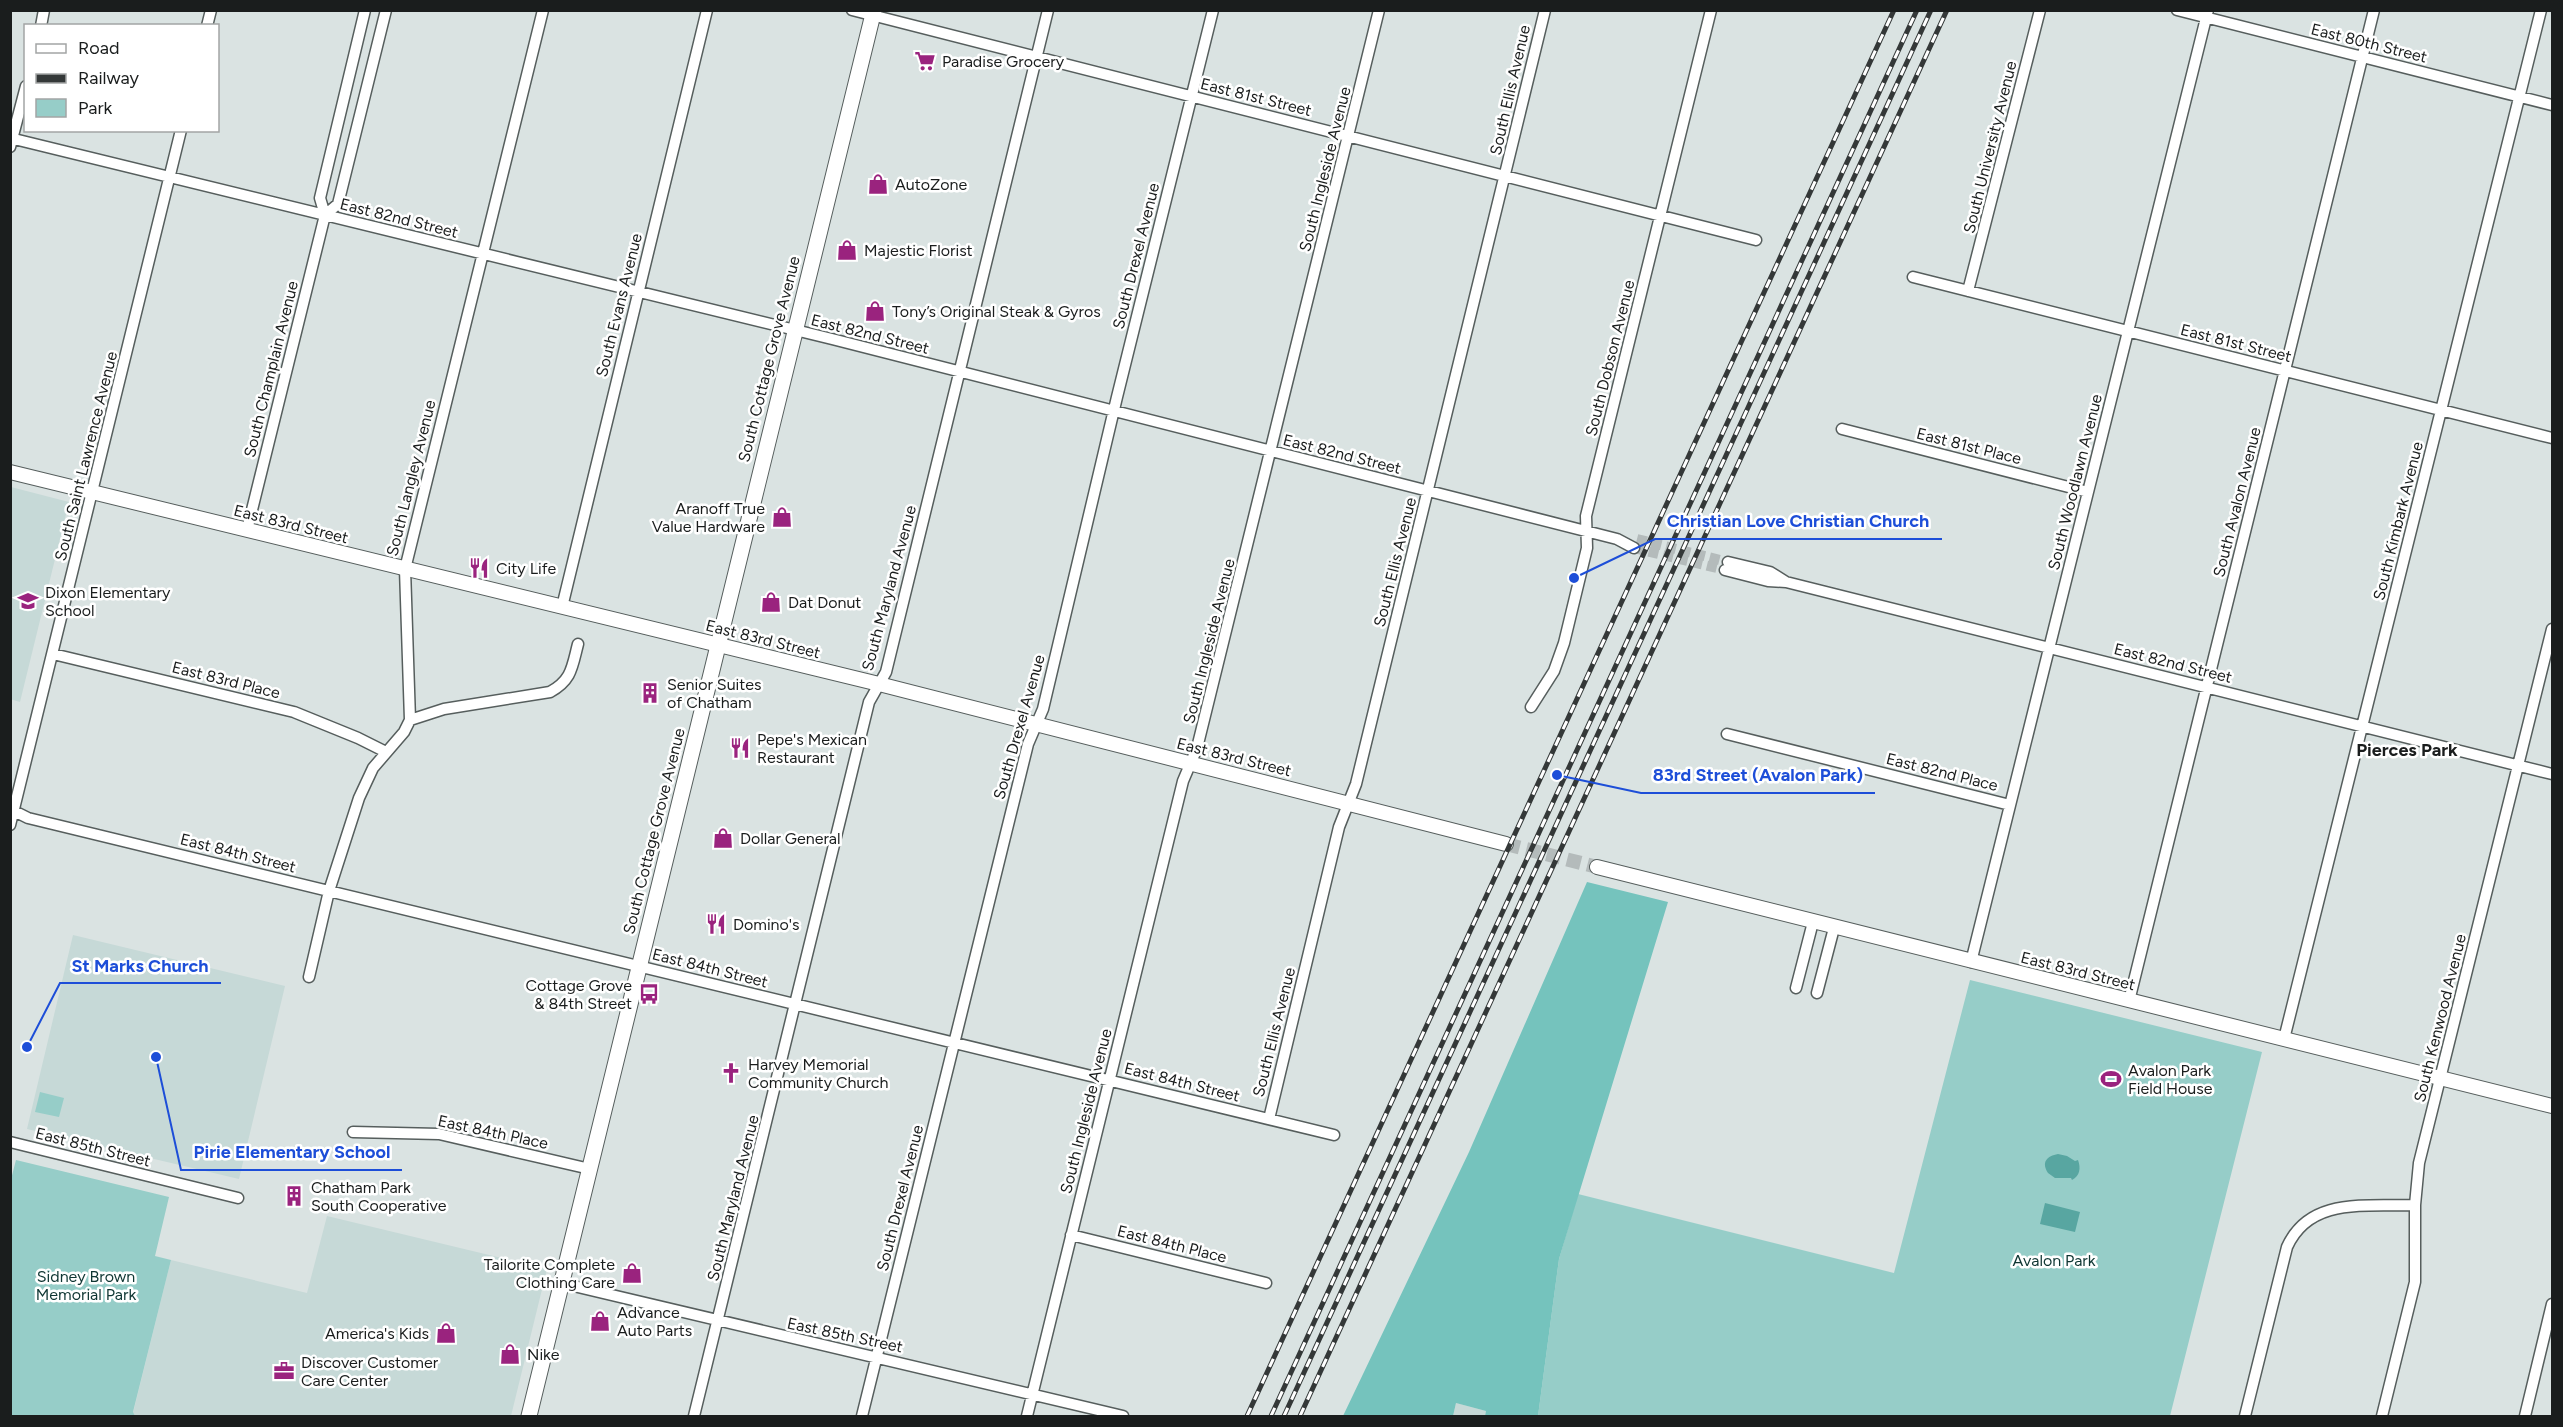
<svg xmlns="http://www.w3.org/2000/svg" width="2563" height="1427" font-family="Figtree,sans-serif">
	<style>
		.built { fill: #c6d9d7 }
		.green { fill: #96cdc8 }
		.forest { fill: #75c3bd }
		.water { fill: #58a6a1 }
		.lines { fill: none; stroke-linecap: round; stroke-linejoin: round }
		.minor-tunnel { stroke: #b4bbbb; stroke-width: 10; stroke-dasharray: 10 5; stroke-linecap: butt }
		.tertiary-tunnel { stroke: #b4bbbb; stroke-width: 14; stroke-dasharray: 14 7; stroke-linecap: butt }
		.minor-casing { stroke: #565e5d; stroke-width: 13 }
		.tertiary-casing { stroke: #565e5d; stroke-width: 16 }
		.secondary-casing { stroke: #565e5d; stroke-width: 17 }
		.minor { stroke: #fff; stroke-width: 10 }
		.tertiary { stroke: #fff; stroke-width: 14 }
		.secondary { stroke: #fff; stroke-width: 15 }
		.rail-casing { stroke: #343838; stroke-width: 5 }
		.rail { stroke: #fff; stroke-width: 3; stroke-dasharray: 9; stroke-linecap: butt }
		.labels { text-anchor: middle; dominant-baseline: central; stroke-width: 5; stroke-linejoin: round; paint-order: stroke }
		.street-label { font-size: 16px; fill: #1a1d1d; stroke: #fff }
		.poi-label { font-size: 16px; fill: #1a1d1d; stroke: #fff; text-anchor: start }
		.park-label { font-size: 16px; fill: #0f3633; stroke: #fff }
		.neighbourhood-label { font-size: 18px; font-weight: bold; fill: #1a1d1d; stroke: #fff }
		.leader { fill: none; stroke: #1d4ed8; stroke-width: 2 }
		.callout-dot { fill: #1d4ed8; stroke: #fff; stroke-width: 2 }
		.callout-label { font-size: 18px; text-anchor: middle; font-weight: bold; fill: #1d4ed8; stroke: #fff; stroke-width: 5; stroke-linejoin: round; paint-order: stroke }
	</style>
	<rect width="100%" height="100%" fill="#dae3e2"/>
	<path class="built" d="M11,487L69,502L20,702L10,699Z
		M73,935L285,986L239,1179L27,1129Z
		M327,1216L547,1269L511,1416H135L133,1413L171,1260L307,1293Z
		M1456,1403L1486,1411L1485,1416H1453Z"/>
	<path class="green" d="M1970,980L2262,1052L2170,1416H1538L1559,1259L1578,1194L1894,1273Z
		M40,1092L64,1098L59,1117L35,1112Z
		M16,1160L169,1197L155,1256L171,1260L133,1412L135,1416H11L10,1183Z"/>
	<path class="forest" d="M1587,882L1668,902L1559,1259L1538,1416H1485L1486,1411L1456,1403L1453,1416H1343L1469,1152Z"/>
	<path class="water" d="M2058,1154L2067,1156L2075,1161L2078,1160C2081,1168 2080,1176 2072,1180L2071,1178H2055L2048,1173C2041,1162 2047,1156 2058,1154Z
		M2045,1203L2080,1212L2075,1232L2040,1224Z"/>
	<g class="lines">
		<path class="minor-tunnel" d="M1637,539L1728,562
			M1634,548L1725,570"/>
		<path class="tertiary-tunnel" d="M1506,844L1597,867"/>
		<g class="minor-casing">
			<path id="minor" d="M852,10L1756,240
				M2177,10L2552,105
				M41,26L44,10
				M207,26L211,10
				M10,138L832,339L1617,539L1634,548
				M10,147L26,86
				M325,215L338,204L386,10
				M1913,277L2552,438
				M1968,291L2040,10
				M1842,429L2088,492
				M247,530L325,215L320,198L365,10
				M1728,562L1770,572L1786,582
				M1725,570L1768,581L1786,582L2552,774
				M562,607L707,10
				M53,654L294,712L358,738L386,752
				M1531,707L1554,671L1564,643L1587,548L1586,516L1711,10
				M410,720L444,709L550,692C572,680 572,667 578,644
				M1727,734L2010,805
				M10,809L28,818L1334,1135
				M10,825L181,130
				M1971,962L2208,10
				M309,977L329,891L359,798L373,768L404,732L410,720L405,569L543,10
				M1796,988L1813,922
				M1817,993L1834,928
				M2129,1001L2374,10
				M2284,1039L2541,10
				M1269,1119L1339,827L1356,784L1545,10
				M353,1132L439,1134L590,1169
				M10,1142L238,1198
				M1071,1235L1266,1283
				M561,1283L1123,1416
				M694,1416L869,702L886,672L1048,10
				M862,1416L1028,744L1043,709L1117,397L1213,10
				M1027,1416L1183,781L1197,748L1379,10
				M2245,1416L2287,1247C2310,1196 2367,1207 2415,1205
				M2382,1416L2415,1282V1205L2419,1163L2552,629
				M2525,1416L2552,1304"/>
		</g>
		<g class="tertiary-casing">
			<path id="tertiary" d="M10,472L879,684L1506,844
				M1597,867L2552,1106"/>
		</g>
		<g class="secondary-casing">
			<path id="secondary" d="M529,1416L874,10"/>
		</g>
		<use href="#minor" class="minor"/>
		<use href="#tertiary" class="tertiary"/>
		<use href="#secondary" class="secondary"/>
		<g class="rail-casing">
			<path id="rail" d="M1247,1416L1894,10
				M1271,1416L1917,10
				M1284,1416L1931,10
				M1300,1416L1947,10"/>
		</g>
		<use href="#rail" class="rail"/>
	</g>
	<defs>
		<g id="supermarket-bare" transform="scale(1.62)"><path d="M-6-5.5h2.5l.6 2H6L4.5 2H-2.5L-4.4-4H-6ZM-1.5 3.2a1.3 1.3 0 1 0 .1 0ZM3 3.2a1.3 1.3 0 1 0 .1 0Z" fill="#9a237e" stroke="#fff" stroke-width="2.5" paint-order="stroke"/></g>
		<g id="shop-bare" transform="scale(1.62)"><path d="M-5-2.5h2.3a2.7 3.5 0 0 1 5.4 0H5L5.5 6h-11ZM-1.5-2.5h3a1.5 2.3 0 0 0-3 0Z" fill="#9a237e" stroke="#fff" stroke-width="2.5" paint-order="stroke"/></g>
		<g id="restaurant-bare" transform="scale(1.62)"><path d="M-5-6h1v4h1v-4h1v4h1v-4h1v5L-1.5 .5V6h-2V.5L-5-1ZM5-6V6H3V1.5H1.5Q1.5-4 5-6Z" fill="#9a237e" stroke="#fff" stroke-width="2.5" paint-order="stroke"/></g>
		<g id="school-bare" transform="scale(1.62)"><path d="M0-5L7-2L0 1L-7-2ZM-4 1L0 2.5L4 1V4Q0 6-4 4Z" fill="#9a237e" stroke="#fff" stroke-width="2.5" paint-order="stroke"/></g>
		<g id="building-bare" transform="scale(1.62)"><path d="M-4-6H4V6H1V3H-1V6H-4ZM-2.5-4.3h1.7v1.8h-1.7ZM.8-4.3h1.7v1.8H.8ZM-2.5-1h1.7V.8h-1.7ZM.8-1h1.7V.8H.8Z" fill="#9a237e" stroke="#fff" stroke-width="2.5" paint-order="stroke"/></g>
		<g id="bus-bare" transform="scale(1.62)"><path d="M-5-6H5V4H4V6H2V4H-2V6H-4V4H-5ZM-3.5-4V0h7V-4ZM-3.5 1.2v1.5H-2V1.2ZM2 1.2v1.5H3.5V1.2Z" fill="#9a237e" stroke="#fff" stroke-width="2.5" paint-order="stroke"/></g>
		<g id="church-bare" transform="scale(1.62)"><path d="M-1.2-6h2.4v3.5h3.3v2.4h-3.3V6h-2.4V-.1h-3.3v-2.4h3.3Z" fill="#9a237e" stroke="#fff" stroke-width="2.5" paint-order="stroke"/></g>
		<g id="stadium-bare" transform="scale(1.62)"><path d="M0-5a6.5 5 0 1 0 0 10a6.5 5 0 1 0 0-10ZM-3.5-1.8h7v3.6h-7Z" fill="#9a237e" stroke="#fff" stroke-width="2.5" paint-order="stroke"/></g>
		<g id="office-bare" transform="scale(1.62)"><path d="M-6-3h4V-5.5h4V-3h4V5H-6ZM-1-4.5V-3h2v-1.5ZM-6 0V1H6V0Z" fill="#9a237e" stroke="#fff" stroke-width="2.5" paint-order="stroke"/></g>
	</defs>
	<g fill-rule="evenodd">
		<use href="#supermarket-bare" x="925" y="61"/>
		<use href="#shop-bare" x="878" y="184"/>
		<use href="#shop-bare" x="847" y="250"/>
		<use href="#shop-bare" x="875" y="311"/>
		<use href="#shop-bare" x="782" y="517"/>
		<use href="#restaurant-bare" x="479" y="568"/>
		<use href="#school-bare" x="28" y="601"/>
		<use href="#shop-bare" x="771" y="602"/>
		<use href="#building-bare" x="650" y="693"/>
		<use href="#restaurant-bare" x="740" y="748"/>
		<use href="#shop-bare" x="723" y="838"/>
		<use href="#restaurant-bare" x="716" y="924"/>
		<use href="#bus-bare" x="649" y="994"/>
		<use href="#church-bare" x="731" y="1073"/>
		<use href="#stadium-bare" x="2111" y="1079"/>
		<use href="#building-bare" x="294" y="1196"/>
		<use href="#shop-bare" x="632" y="1273"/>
		<use href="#shop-bare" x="600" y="1321"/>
		<use href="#shop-bare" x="446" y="1333"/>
		<use href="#shop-bare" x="510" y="1354"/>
		<use href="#office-bare" x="284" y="1371"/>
	</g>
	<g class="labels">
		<g class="street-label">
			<text transform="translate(2369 43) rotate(14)">East 80th Street</text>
			<text transform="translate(1510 90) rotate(-77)">South Ellis Avenue</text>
			<text transform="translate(1256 97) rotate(14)">East 81st Street</text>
			<text transform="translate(1990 147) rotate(-76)">South University Avenue</text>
			<text transform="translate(1325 169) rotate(-76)">South Ingleside Avenue</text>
			<text transform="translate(399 218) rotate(14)">East 82nd Street</text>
			<text transform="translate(1136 256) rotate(-76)">South Drexel Avenue</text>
			<text transform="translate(619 305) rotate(-76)">South Evans Avenue</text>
			<text transform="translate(870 334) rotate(14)">East 82nd Street</text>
			<text transform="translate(2236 343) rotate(14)">East 81st Street</text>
			<text transform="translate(1610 358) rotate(-76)">South Dobson Avenue</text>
			<text transform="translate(769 359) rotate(-76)">South Cottage Grove Avenue</text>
			<text transform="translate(271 369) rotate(-76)">South Champlain Avenue</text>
			<text transform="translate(1969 446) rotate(14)">East 81st Place</text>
			<text transform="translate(1342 454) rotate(14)">East 82nd Street</text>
			<text transform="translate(86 456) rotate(-76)">South Saint Lawrence Avenue</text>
			<text transform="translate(411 478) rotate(-76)">South Langley Avenue</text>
			<text transform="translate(2075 482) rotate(-76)">South Woodlawn Avenue</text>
			<text transform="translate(2237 502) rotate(-76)">South Avalon Avenue</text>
			<text transform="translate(2398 521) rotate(-76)">South Kimbark Avenue</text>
			<text transform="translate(291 524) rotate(14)">East 83rd Street</text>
			<text transform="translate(1395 562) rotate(-76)">South Ellis Avenue</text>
			<text transform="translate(889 588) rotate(-75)">South Maryland Avenue</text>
			<text transform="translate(763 639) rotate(14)">East 83rd Street</text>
			<text transform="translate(1209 641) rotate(-76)">South Ingleside Avenue</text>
			<text transform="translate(2173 663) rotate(14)">East 82nd Street</text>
			<text transform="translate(226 680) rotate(14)">East 83rd Place</text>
			<text transform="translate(1019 727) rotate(-74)">South Drexel Avenue</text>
			<text transform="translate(1234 757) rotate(14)">East 83rd Street</text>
			<text transform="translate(1942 772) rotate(14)">East 82nd Place</text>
			<text transform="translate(654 831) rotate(-76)">South Cottage Grove Avenue</text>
			<text transform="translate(238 853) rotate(14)">East 84th Street</text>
			<text transform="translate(710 968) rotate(14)">East 84th Street</text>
			<text transform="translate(2078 971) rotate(14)">East 83rd Street</text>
			<text transform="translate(2440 1018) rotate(-76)">South Kenwood Avenue</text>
			<text transform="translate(1274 1032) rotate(-76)">South Ellis Avenue</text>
			<text transform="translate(1182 1082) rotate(14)">East 84th Street</text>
			<text transform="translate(1086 1111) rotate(-76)">South Ingleside Avenue</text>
			<text transform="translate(493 1132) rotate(12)">East 84th Place</text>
			<text transform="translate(93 1147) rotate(14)">East 85th Street</text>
			<text transform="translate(733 1198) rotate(-76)">South Maryland Avenue</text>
			<text transform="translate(900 1198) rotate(-76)">South Drexel Avenue</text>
			<text transform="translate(1172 1244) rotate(14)">East 84th Place</text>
			<text transform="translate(845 1335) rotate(12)">East 85th Street</text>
		</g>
		<g class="poi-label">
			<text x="942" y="61">Paradise Grocery</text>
			<text x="895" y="184">AutoZone</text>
			<text x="864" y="250">Majestic Florist</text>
			<text x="892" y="311">Tony’s Original Steak &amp; Gyros</text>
			<text x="765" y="508" text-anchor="end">Aranoff True<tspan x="765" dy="18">Value Hardware</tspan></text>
			<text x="496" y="568">City Life</text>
			<text x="45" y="592">Dixon Elementary<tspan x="45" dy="18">School</tspan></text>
			<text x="788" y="602">Dat Donut</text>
			<text x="667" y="684">Senior Suites<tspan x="667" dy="18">of Chatham</tspan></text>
			<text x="757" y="739">Pepe's Mexican<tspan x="757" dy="18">Restaurant</tspan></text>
			<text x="740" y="838">Dollar General</text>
			<text x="733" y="924">Domino's</text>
			<text x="632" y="985" text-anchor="end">Cottage Grove<tspan x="632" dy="18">&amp; 84th Street</tspan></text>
			<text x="748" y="1064">Harvey Memorial<tspan x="748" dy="18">Community Church</tspan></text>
			<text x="2128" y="1070">Avalon Park<tspan x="2128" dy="18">Field House</tspan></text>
			<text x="311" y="1187">Chatham Park<tspan x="311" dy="18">South Cooperative</tspan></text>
			<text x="615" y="1264" text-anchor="end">Tailorite Complete<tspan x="615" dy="18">Clothing Care</tspan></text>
			<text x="617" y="1312">Advance<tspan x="617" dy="18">Auto Parts</tspan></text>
			<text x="429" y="1333" text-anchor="end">America's Kids</text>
			<text x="527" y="1354">Nike</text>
			<text x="301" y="1362">Discover Customer<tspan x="301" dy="18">Care Center</tspan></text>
		</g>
		<g class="park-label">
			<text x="2054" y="1260">Avalon Park</text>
			<text x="86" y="1276">Sidney Brown<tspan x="86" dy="18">Memorial Park</tspan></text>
		</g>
		<g class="neighbourhood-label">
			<text x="2407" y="750">Pierces Park</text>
		</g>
	</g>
	<path class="leader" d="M1574 578L1655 539H1942M1557 775L1641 793H1875M27 1047L60 983H221M156 1057L181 1170H402"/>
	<g class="callout-dot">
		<circle cx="1574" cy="578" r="6"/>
		<circle cx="1557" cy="775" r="6"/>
		<circle cx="27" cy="1047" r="6"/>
		<circle cx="156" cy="1057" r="6"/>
	</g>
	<g class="callout-label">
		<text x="1798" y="527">Christian Love Christian Church</text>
		<text x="1758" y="781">83rd Street (Avalon Park)</text>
		<text x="140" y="972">St Marks Church</text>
		<text x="292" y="1158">Pirie Elementary School</text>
	</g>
	<rect width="2563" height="1427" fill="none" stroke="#1a1d1d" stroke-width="24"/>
	<rect x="24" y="24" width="195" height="108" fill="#ffffff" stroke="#a3a5a5" stroke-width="1.5"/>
	<rect x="36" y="44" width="30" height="9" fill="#ffffff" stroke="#a3a5a5" stroke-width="1.5"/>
	<text x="78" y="54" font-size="18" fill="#1a1d1d">Road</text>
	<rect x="36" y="74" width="30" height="9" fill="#343838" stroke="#a3a5a5" stroke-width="1.5"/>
	<text x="78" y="84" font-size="18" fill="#1a1d1d">Railway</text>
	<rect x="36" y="99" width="30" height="18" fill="#96cdc8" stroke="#a3a5a5" stroke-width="1.5"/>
	<text x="78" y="114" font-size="18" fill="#1a1d1d">Park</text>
</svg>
